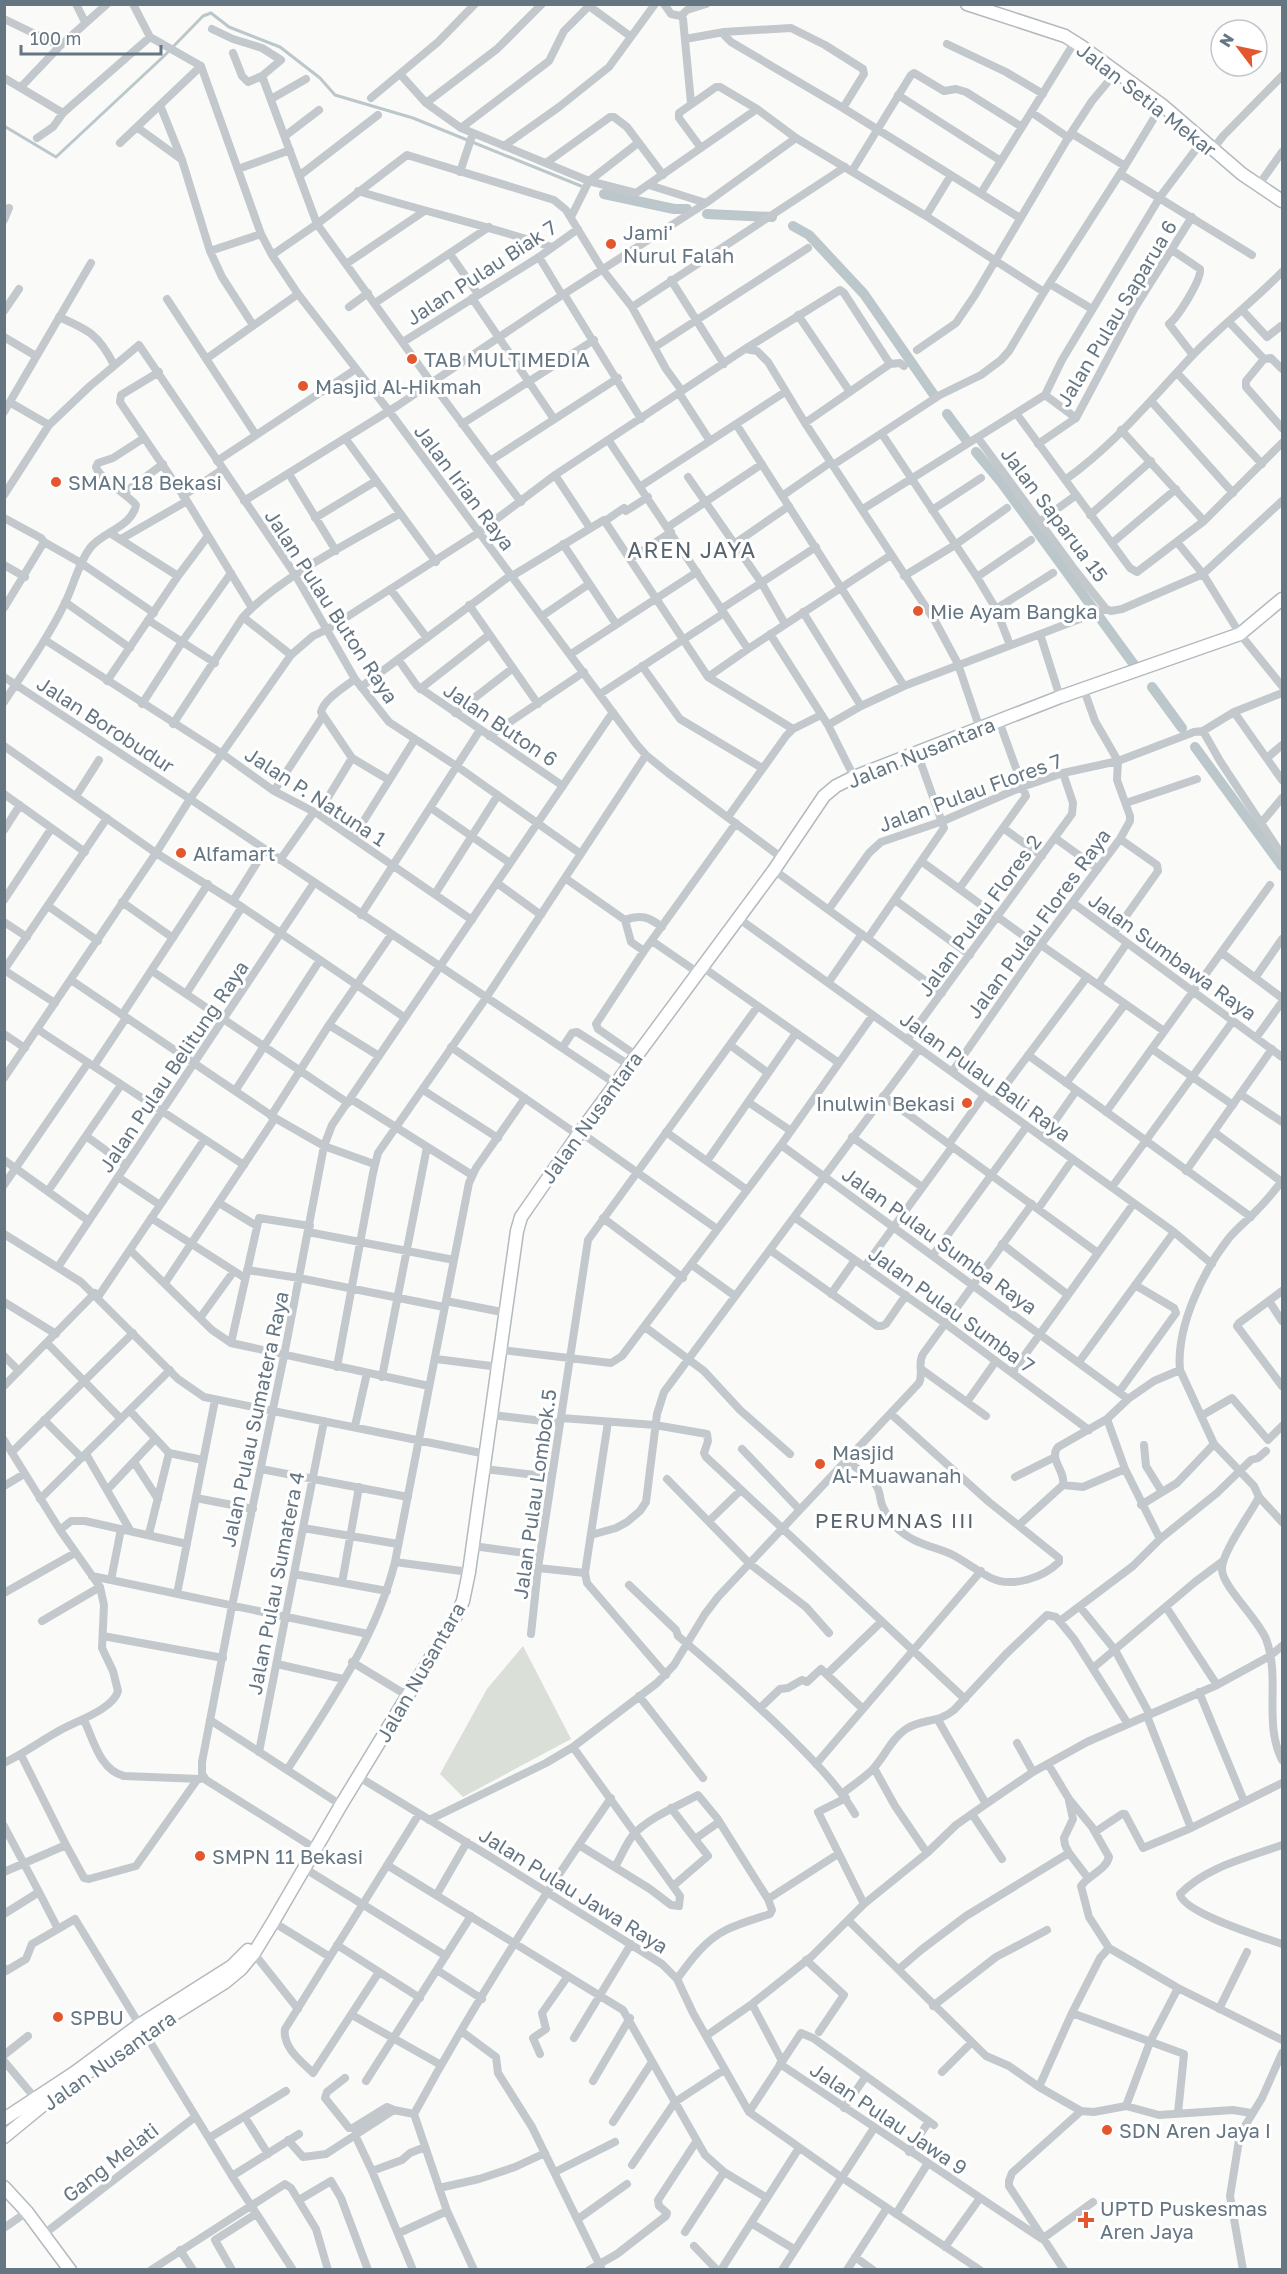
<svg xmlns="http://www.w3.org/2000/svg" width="1287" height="2274" font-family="'Golos Text',sans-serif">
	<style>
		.green { fill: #dadfd7 }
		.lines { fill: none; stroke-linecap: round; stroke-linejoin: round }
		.stream { stroke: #bbc7cb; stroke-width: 3 }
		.canal { stroke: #bbc7cb; stroke-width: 10 }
		.secondary-casing { stroke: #b3babf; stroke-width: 15 }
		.street { stroke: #c3c8cc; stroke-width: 8 }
		.secondary { stroke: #fff; stroke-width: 12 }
		.poi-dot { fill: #e4572e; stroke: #fff; stroke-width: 2 }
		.labels { text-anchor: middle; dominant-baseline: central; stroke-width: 6; stroke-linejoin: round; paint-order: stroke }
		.street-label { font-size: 20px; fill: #657683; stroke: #fff }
		.poi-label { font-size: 20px; fill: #657683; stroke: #fff; text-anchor: start }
		.neighbourhood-label { font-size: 21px; letter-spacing: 1.5px; fill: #57646e; stroke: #fff }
		.quarter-label { font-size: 22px; letter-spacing: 1.5px; fill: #57646e; stroke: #fff }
	</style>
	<rect width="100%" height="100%" fill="#fafaf8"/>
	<path class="green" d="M523,1646L571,1739L463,1797L440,1774L487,1689Z"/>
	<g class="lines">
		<path class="stream" d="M4,126L56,157L164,56L203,16L211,13L229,27L280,47L320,78L335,95L413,118L581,186"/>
		<path class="canal" d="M604,194L674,209H687
			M707,214L772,217
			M793,226L809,235L864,294L934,395
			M947,414L967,441
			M976,452L1001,482L1135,666
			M1152,687L1182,728
			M1195,747L1282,866"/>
		<g class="secondary-casing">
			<path id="secondary" d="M967,4L1065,36L1081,46L1162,105L1242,174L1282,201
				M4,2119L74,2073L139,2025L232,1966L248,1950
				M4,2137L54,2096L144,2033L224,1983L241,1969L254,1953L273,1922L341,1805L455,1618L463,1601L469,1572L517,1231L521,1217L578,1135L774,870L824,796L836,786L854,777L1060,697L1240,634L1282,599
				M4,2187L27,2212L70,2270"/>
		</g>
		<path class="street" d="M76,4L85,22
			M133,4L150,37L201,66L261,234L272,255L298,294L389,411L637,745L646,755L668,773L782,858
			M542,4L497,49L426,103L461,128L589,181L636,193L757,109
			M664,4L671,14L681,16L683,19L691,103
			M681,16L687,10L706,4
			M4,19L60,46
			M212,29L233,39L262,48L281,60L262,76L248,82L242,76L233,53
			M724,32L725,36L731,42L843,108L1020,218
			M685,39L724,32L791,28L825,45L863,69L864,74L843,108
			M947,44L1006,72L1043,94
			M400,74L426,103
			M262,76L317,224L431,382L521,502
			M4,78L63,113
			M21,87L60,46L107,4
			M898,95L1001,161
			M371,98L438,42L475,4
			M271,99L306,79
			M160,105L182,160L210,251L222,277L253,325
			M1031,112L1069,138
			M138,128L181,159
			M461,128L549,61L564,31L589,6L630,36
			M1071,133L1125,166
			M285,136L319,110
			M37,138L53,127L63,113L150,37
			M120,143L201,66
			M504,146L559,107L609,67L655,4
			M701,148L679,118V113L716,87H720L757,109L796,138L926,216L1044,292
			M1213,149L1223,136L1282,76
			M546,163L610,117H614L627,127L663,175
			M238,169L290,150
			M852,171L911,75L914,73L944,91L956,89L966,92L1022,127
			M460,172L473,133
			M1120,174L1252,255
			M299,176L378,115
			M589,181L638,143
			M649,185L706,203
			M1258,186L1282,152
			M358,191C422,211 488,226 552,247
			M981,193L1074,43
			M926,216L951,175
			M571,217L589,181
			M4,220L9,208
			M1172,250L1200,269C1202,279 1178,317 1169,324L1193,355
			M210,251L261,234
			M450,254L478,294
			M272,255L317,224L407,155L554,200L566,210L602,269L632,307L666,369L682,391
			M539,257L562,295
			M346,264L423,212
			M671,280L724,364
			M1050,284L1092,309
			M564,294L641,419
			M472,298L554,419
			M167,299L256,435
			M375,303L489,227
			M349,307L368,293
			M632,307L845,167
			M4,311L19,289
			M1243,311L1267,337L1281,326
			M798,315L850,392
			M59,317C89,330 99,335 114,365
			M1229,322L1264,359L1271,358L1282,369
			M4,337L36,356
			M403,342L539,257L578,229
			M655,347L808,248
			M745,349L840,290L844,293L890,364
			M917,350L956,323L975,295L1071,133L1092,101L1117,71
			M206,359L298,294
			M1264,359L1246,381V387L1282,428
			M159,372L121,395L120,402L187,501L252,608
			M1177,373L1262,464
			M679,393L710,441
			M1045,395L1076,418
			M1151,401L1233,493
			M11,403L49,425
			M4,412L91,263
			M1016,413L1130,568L1137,572L1204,521L1282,443
			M805,423L890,364L900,363L904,366
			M462,424L594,340
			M736,424L904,686
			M1121,430L1204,521
			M882,434L977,577L996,609L1010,645
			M345,438L436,562
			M978,438L1075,570L1106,609L1111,611L1122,609L1203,574L1282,501
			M609,441L748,649L891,555
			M1038,444L1076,418L1134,309L1192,217
			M217,461L356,369
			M490,461L618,378
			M833,465L940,395L981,375L1001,360L1009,351L1044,292L1125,166L1162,105
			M289,474L336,551
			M555,475L590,528
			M688,477L761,582L785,624
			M1065,480C1113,446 1151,400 1191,357C1219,327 1253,302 1282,272
			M641,486L785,392
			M124,493L163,464
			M4,495L49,425L90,386L139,345L296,576L355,679L389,722L458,767L581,854
			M183,496L223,469
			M782,496L831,462
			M244,501L397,406L550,303L706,203L796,138
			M863,509L1045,395L1062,360L1160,197L1203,140
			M932,510L981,478
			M1090,515L1151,461
			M4,518L41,538L44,542L4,608
			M315,518L376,481
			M605,521L624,508L626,511L648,497
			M1039,522L1075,496
			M668,527L762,464
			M110,533L178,576
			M121,539L187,501
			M44,542L81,563L154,613
			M1177,542L1203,574L1240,634L1282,686
			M1112,543L1176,489
			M563,544L616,624
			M734,544L789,506
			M630,559L671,532
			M4,565L25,577
			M512,576L604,520L708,677L793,729
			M904,576L955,545L1007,508
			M977,577L1031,540
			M391,590L427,638
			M65,602L130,648
			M469,605L538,704
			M721,609L816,547
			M996,609L1053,573
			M803,612L861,706
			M542,616L589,584
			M243,617L291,655
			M148,620L215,663
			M770,634L828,725L854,777
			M1040,634L1060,697
			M45,640L221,753L274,791L318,814L472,920
			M571,654L697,572
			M398,659L417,686L563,786
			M642,666L680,719L762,768
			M4,677L190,799L616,1084
			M708,677L748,649
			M355,679C345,687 324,699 321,712L352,758L389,780
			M107,681L178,576L208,536
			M361,687L511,575
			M420,689L489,635
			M600,694L724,613
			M4,702C25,670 48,638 65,603C74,585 78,564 90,548C102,532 132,527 136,505C126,493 100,480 96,467L98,463L113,458L144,438
			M142,704L182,642L231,573
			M1234,712L1282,780
			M455,713L513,668
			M173,724L243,617C280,577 351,542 399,514
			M828,725L861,706L904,686L1106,609
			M1203,731L1220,761L1282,855
			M489,736L584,672
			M4,746L156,853L242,907L404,1017
			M1267,758L1282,745
			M274,791L323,716
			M4,794L85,852
			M76,796L99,760
			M1126,803L1197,779
			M431,808L510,863
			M318,814L352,758
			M728,817L786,736L793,729L821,715
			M1262,822L1282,798
			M1003,828L1042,856
			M4,830L20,805
			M353,838L415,739
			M1055,838L1098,869
			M280,860L314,812
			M921,861L1039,947
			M774,870L942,993
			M565,878L625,920L631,942L644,951
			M497,883L541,915
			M959,889L1026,796L999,721
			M435,894L498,795
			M4,900L51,829
			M895,900L970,955
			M233,901L265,850
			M122,902L173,938
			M1073,903L1282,1057
			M48,906L98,941
			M829,909L869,853L881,842L943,821L1022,787L1063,773L1118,761L1194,732L1203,731L1234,712L1282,693
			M361,915L480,730
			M738,918L1174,1232L1212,1264
			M625,920C641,914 649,917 662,927
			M4,922L27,937
			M1114,933L1158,871L1157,865L1120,839
			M868,938L944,828L917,752
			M652,941L697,972
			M1041,945L1164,1031
			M1222,953L1282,998
			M701,966L839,1063
			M152,971L348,1103
			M1255,978L1282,939
			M71,980L275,1118L324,1146L374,1164
			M828,983L862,934
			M1098,985L1127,943
			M186,994L242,907
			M55,1003L4,970L107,818
			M122,1015L208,884
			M329,1025L379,1056
			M37,1029L244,1165
			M4,1034L25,1048
			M1256,1038L1282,1002
			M907,1040L1072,814L1073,803L1063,773
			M730,1045L768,1073
			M451,1047L578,1135
			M562,1048L572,1033L577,1032L629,1065
			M1152,1049L1233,1105
			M1028,1055L1251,1217
			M637,1056L598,1029L596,1024L644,951L736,823
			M94,1066L126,1018
			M952,1072L1039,947L1120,839L1130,821V816L1117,780L1118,761L1095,721L1084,690
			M4,1078L156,853L190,799L291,655L313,636L328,629L478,533L555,475L745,349L757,351L768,362L805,423L935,621L958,664L980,729
			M1066,1083L1125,1004
			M423,1090L498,1138
			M235,1091L320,960
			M1240,1094L1282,1122
			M883,1096L1098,1253
			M351,1099L472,1175
			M748,1102L791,1131
			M993,1102L1087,977
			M1106,1112L1270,885
			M271,1116L329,1025L391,935
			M580,1132L717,1229
			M666,1132L747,1190
			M1214,1132L1282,1182
			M86,1136L126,1165
			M852,1137L922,1187
			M1043,1138L1076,1091
			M949,1144L984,1095
			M781,1145L1128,1399
			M4,1160L89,1221
			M707,1161L796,1033
			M1186,1171L1272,1049
			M118,1177L160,1205
			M1282,1181C1275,1190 1267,1200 1258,1209C1249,1219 1237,1228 1229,1238C1203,1271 1176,1327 1180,1370L1214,1444L1254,1486L1259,1497L1282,1522
			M4,1185L88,1063
			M1112,1187L1233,1021
			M48,1191L121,1085
			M219,1203L257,1226
			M1038,1209L1073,1159
			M794,1217L946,1324L1089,1430
			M151,1218L245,1278
			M603,1218L683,1278
			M308,1232L454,1260
			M4,1234L81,1282L178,1379L204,1397L486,1454
			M1002,1244L1068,1295
			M130,1250L212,1330L231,1343L429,1386
			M770,1250L877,1326H882L886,1324L906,1295
			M933,1255L1027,1126
			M692,1265L735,1296
			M865,1266L952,1147
			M58,1267L314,883
			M247,1270L299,1278L444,1307
			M165,1283L275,1118
			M1282,1291L1239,1323L1237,1326L1282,1386
			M831,1294L855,1260
			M98,1297L204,1140
			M446,1301L507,1313
			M1269,1301L1282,1321
			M4,1302L56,1334
			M200,1318L234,1271
			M645,1327L704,1371L740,1410L790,1454
			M47,1343L121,1419
			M231,1343L259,1218L310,1226
			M501,1350L611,1363L622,1356L781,1145L873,1015
			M4,1356L19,1371
			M436,1359L499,1367
			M1079,1362L1174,1232
			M337,1367L373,1173L378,1153L486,998L646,755
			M921,1369L986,1416
			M1012,1373L1134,1203
			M382,1377L427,1147
			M4,1386L95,1293
			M1119,1392L1176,1313L1174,1308L1135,1285
			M967,1402L996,1361
			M130,1411L169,1453L203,1460
			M492,1415L560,1423
			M1201,1416L1232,1398L1268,1440L1282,1426
			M561,1418L655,1425L707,1434L708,1441L704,1453L706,1457L965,1699
			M1107,1419L1125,1469L1160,1539
			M44,1420L82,1458
			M608,1422L588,1553L585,1573L587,1583L666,1675
			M355,1426L367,1373
			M4,1440L60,1530L100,1587L104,1605L102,1648L113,1671L118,1691C113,1710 73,1722 57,1732C39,1742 23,1754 4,1763
			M1144,1445L1146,1466L1162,1492
			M742,1449L799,1509
			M12,1452L133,1333
			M86,1454L130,1530
			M845,1460C856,1468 871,1476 877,1487C880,1492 880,1499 882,1505C885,1512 891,1522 897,1528C912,1543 932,1546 951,1554C965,1561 977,1571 991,1578C1012,1588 1043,1578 1059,1562V1558L989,1502L891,1414
			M134,1462L158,1499
			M261,1469L408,1497
			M484,1469L552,1477
			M1015,1477L1055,1457
			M667,1479L750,1564L806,1607L829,1633
			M1063,1485L1083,1487L1125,1469
			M4,1486L24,1474
			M107,1490L155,1439
			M1259,1497C1251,1513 1221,1553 1222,1570C1223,1587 1258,1619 1266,1639C1281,1678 1263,1722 1282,1760
			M196,1498L253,1509
			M40,1499L170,1370
			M1141,1505L1177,1483L1214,1444
			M709,1521L741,1490
			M1019,1525L1063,1485C1066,1471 1048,1459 1058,1447L1107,1419L1128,1399L1154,1381L1180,1370
			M303,1528L398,1544
			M60,1530L71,1521H85L187,1544
			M149,1534L169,1453
			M591,1535L616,1528L627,1522L640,1511L646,1502L657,1414L664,1392L919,1049
			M473,1546L540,1555
			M395,1562L469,1572
			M538,1568L585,1573
			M294,1574L387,1591
			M92,1576L368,1634
			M111,1580L121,1529
			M342,1583L359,1487
			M629,1585L676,1630L678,1636C716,1668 754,1702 790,1737C814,1761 838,1785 855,1814
			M4,1593L75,1553
			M177,1594L215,1400
			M1080,1607L1115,1650L1150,1715
			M1166,1607L1217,1685
			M42,1621L100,1587
			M1060,1621L1133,1566L1160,1539L1217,1493L1251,1460L1258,1458L1266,1451
			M531,1634L538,1568L588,1240L758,1006
			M103,1636L223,1658
			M352,1662L408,1696
			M277,1664L343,1679
			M1093,1668L1195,1582L1223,1561
			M827,1674L881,1622
			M1199,1692L1244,1801
			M639,1696L703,1778
			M760,1708L780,1689L788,1688L802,1680L807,1682L821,1669L863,1709
			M1147,1716L1191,1828
			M84,1720C94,1741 100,1770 124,1776L200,1779
			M210,1720L341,1805
			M938,1720L986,1804
			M1017,1743L1033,1772
			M573,1747L680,1896L679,1906L671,1905L650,1889L579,1845
			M259,1752L324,1421
			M21,1755L66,1845L84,1878L89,1879L136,1866L197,1780
			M816,1764L981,1571
			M1048,1764L1069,1799L1092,1827L1109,1857C1106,1870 1089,1875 1081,1886L1089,1917L1109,1948L1178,1988L1282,2040
			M874,1768L895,1806L927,1853
			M287,1770C329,1705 376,1638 395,1562L469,1183L476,1168L525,1098
			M359,1777L489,1856L662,1964L677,1979L693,2013L749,2112L841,2177L980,2270
			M843,1793C853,1785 864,1778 873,1769C885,1756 891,1739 906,1729C923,1718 937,1724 954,1710L1006,1654L1047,1615L1056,1617L1074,1639L1128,1724
			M846,1798L818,1812L864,1904
			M1069,1801L1073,1819L1064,1838L1065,1845L1069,1853L1088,1878
			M671,1808L708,1856L673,1886
			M972,1814L1002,1859
			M429,1820L546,1763L573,1747L657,1683L674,1665L705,1614L718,1597L919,1383C924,1373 917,1364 923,1354L1032,1204
			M4,1826L39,1892
			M1095,1832L1122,1814H1125L1143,1848L1191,1828L1282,1783
			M695,1839L719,1822
			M1282,1845C1247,1858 1208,1866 1180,1894C1183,1913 1263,1937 1282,1944
			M316,1849L206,1780L202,1774V1762L232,1606L284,1356L324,1146L332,1125L613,712
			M387,1865L623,2010L705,2155L724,2172L767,2198
			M615,1867C621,1857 626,1843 634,1834C650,1817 678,1806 698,1795L717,1818L768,1899L772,1910L770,1914C755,1919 740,1923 726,1930C705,1940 690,1961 677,1979
			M304,1868L446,1956
			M4,1872L66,1845
			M437,1894L467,1842
			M768,1899L838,1854
			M4,1914L39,1892L58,1929L75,1919L232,2176L293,2270
			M848,1920L986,2056L1009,2066L1039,2087L1081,2111L1094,2112L1126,2106L1159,2115L1233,2110L1251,2113
			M273,1922L330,1957
			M337,1945L420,1998
			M252,1951L298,2009
			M806,1960L844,1995L819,2032
			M4,1968L6,1971L26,1959L32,1944L58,1929
			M899,1969L921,1950L966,1916L1069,1853
			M437,1970L482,1999
			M379,1972L313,2073C302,2062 282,2047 285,2029L419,1814
			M752,2004L782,2061
			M933,2006L996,1957L1047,1930
			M1219,2009L1247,1952
			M1072,2013L1184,2054L1178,2113
			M352,2015L441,2065
			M461,2031L496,2057L498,2073L532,2127L602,2270
			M706,2036L752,2004L811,1957L864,1904L927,1853L956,1825L986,1804L1033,1772L1087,1742L1217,1685L1270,1656L1282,1646
			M574,2038L631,1944
			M540,2054L533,2038L546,2029L542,2013L568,1976
			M4,2055L28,2036
			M4,2061L35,2098
			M780,2064L1042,2239L1093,2202
			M942,2072L971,2043
			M345,2078L327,2092L325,2098L349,2128H353L387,2107L394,2110
			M366,2081L471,1916
			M593,2081L630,2018
			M1039,2087L1072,2013L1100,1958L1109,1948
			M1126,2106L1150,2042L1178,1988
			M844,2108L866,2076
			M749,2112L801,2033L813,2038L934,2125
			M248,2122L268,2154
			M613,2122L652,2062
			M355,2135L372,2171L413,2270
			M209,2138L286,2091
			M288,2140L303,2157L326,2154L394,2110L414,2114
			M909,2152L929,2121
			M632,2165L675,2102L724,2070
			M372,2171L402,2160L410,2153L425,2147
			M555,2172L615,2142
			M232,2176L299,2134
			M439,2188L479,2179L515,2167L545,2153
			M299,2200L331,2181L341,2198L368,2270
			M896,2214L928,2163
			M578,2219L627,2184
			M751,2223L794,2249
			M4,2228L27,2212
			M685,2232L724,2172
			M399,2233L447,2211
			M44,2234L195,2117
			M694,2246L717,2270
			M945,2247L980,2198
			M180,2250L193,2270
			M855,2257L873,2270
			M151,2270L285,2184L291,2188L316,2229L328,2270
			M232,2270L215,2240L256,2214
			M474,2270L447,2211L414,2114C473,2005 540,1900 611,1798
			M589,2270L617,2254L666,2216L667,2213L659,2206L658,2200L696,2142
			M721,2270L799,2148
			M782,2270L874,2128
			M847,2270L887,2208
			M1064,2270L1009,2186V2181L1012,2173L1081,2111
			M1243,2270L1230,2196L1240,2134L1262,2098L1282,2053"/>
		<use href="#secondary" class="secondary"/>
	</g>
	<g class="poi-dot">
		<circle cx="611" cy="244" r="6"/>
		<circle cx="412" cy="359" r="6"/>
		<circle cx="303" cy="386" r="6"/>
		<circle cx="56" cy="482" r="6"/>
		<circle cx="918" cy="611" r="6"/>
		<circle cx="181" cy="853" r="6"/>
		<circle cx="967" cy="1103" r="6"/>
		<circle cx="820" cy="1464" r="6"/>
		<circle cx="200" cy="1856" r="6"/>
		<circle cx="58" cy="2017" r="6"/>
		<circle cx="1107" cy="2130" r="6"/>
		<path d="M1083 2211h6v6h6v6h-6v6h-6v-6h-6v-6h6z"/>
	</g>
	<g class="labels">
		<g class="street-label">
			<text transform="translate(1147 99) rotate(38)">Jalan Setia Mekar</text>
			<text transform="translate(481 272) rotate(-33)">Jalan Pulau Biak 7</text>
			<text transform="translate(1116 313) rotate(-59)">Jalan Pulau Saparua 6</text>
			<text transform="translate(465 487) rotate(53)">Jalan Irian Raya</text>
			<text transform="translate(1055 514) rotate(53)">Jalan Saparua 15</text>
			<text transform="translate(332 606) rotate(57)">Jalan Pulau Buton Raya</text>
			<text transform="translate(106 724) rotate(33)">Jalan Borobudur</text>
			<text transform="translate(501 724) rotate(34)">Jalan Buton 6</text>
			<text transform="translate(921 752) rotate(-22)">Jalan Nusantara</text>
			<text transform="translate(970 792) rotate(-20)">Jalan Pulau Flores 7</text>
			<text transform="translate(316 796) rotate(33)">Jalan P. Natuna 1</text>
			<text transform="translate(979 915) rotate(-54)">Jalan Pulau Flores 2</text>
			<text transform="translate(1038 923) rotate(-54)">Jalan Pulau Flores Raya</text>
			<text transform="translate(1173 956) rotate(36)">Jalan Sumbawa Raya</text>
			<text transform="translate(173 1066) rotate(-56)">Jalan Pulau Belitung Raya</text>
			<text transform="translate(986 1076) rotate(36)">Jalan Pulau Bali Raya</text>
			<text transform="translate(591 1117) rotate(-54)">Jalan Nusantara</text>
			<text transform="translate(940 1240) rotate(36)">Jalan Pulau Sumba Raya</text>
			<text transform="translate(952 1309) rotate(36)">Jalan Pulau Sumba 7</text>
			<text transform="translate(254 1419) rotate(-78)">Jalan Pulau Sumatera Raya</text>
			<text transform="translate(534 1494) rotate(-82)">Jalan Pulau Lombok.5</text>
			<text transform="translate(275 1583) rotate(-79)">Jalan Pulau Sumatera 4</text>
			<text transform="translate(420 1672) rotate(-60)">Jalan Nusantara</text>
			<text transform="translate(574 1890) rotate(32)">Jalan Pulau Jawa Raya</text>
			<text transform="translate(109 2060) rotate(-35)">Jalan Nusantara</text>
			<text transform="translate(889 2118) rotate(34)">Jalan Pulau Jawa 9</text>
			<text transform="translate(110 2162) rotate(-38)">Gang Melati</text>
		</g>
		<g class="poi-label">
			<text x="623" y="232">Jami'<tspan x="623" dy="23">Nurul Falah</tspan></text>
			<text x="424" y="359">TAB MULTIMEDIA</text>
			<text x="315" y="386">Masjid Al-Hikmah</text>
			<text x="68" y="482">SMAN 18 Bekasi</text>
			<text x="930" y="611">Mie Ayam Bangka</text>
			<text x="193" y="853">Alfamart</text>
			<text x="955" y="1103" text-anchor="end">Inulwin Bekasi</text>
			<text x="832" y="1452">Masjid<tspan x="832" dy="23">Al-Muawanah</tspan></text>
			<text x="212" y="1856">SMPN 11 Bekasi</text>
			<text x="70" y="2017">SPBU</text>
			<text x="1119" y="2130">SDN Aren Jaya I</text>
			<text x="1100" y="2208">UPTD Puskesmas<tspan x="1100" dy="23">Aren Jaya</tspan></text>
		</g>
		<g class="neighbourhood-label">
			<text x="895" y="1520">PERUMNAS III</text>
		</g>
		<g class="quarter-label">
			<text x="692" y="549">AREN JAYA</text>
		</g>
	</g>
	<rect width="1287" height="2274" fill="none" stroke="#657683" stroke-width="12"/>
	<g transform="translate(1239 48) rotate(302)"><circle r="28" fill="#ffffff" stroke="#c1c8cd" stroke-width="1.5"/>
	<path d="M0-4.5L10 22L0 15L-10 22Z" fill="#e4572e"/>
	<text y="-9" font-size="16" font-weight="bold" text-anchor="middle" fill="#657683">N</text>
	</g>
	<path d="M21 45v9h140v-9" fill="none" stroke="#657683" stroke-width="3"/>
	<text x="30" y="45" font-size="18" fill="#657683" stroke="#ffffff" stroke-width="4.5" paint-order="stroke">100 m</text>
</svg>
